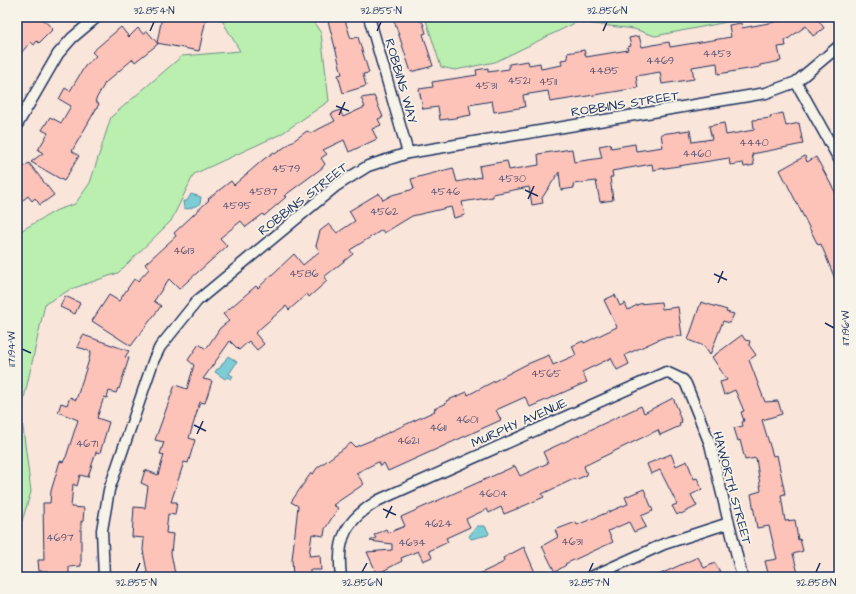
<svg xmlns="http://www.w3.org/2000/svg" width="856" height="594" font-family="'Architects Daughter',sans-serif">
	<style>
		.green { fill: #bbefaf; stroke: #6b8f86 }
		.water { fill: #7ccdd4; stroke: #558ea5 }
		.building { fill: #fec3b8; stroke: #1b2f5e }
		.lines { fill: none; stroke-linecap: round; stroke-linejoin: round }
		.minor-casing { stroke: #1b2f5e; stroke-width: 13 }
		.minor { stroke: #f7f3e8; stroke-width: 10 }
		.ticks { fill: none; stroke: #1b2f5e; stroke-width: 1.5 }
		.labels { text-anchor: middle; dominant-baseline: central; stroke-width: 3.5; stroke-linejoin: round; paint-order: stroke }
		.number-label { font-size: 11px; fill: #545474 }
		.street-label { font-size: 13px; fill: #1b2f5e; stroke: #f7f3e8 }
		.neatline { fill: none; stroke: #1b2f5e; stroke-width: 1.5 }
		.ticks-label { font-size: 10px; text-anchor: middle; fill: #1b2f5e }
	</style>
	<rect width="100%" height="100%" fill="#f9e5da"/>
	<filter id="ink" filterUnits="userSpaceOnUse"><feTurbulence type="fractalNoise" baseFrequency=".025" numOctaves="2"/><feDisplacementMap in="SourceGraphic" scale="8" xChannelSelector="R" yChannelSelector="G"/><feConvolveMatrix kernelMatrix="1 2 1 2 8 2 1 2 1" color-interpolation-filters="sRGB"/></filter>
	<g filter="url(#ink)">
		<path class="green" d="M220,17H310L321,33L329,101L281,134L194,174L171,221L118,273L71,289L45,304L21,412L31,492L17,537V233L57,210L75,204L90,183L111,117L182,56L240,51Z
			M425,17H753L655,36L634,29L577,22L495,62L455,70L441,67Z"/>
		<path class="water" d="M191,194L201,197L200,204L188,209L184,208L183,201H187Z
			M228,356L237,362L229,374L233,376L231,379L227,377L225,379L215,372L217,369H219Z
			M477,526H485L489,533L488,535L471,539L469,536Z"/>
		<path class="building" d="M20,17H40L53,29L39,43L37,41L34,45L31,42L17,57V20Z
			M162,17L206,19L199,51L157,43Z
			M327,17H344L351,39L358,37L369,73L363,74L366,86L343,93L338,75L342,74Z
			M393,17H416L423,23L426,33L423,34L433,66L411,72Z
			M783,17H819L817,18L824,28L813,36L806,26L785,41L786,46L778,47L781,61L760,65V67L718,74L717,63L692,67L694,79L662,84L660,72L636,76L638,88L550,102L548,91L523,95L525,107L494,112L492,101L469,105L471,115L455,118L440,120L438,107L423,109L419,89L433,87L432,82L477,75L476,70L488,68V72L509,69V64L528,61L529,65L540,63L541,69L562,65L561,60L568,59L567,53L584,50L586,57L628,50L627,47L631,46L629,38L639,36L642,47L669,42L670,47L731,37L729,25L741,23L742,28L785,20Z
			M121,27L129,37L138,28L143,34L147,31L158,44L135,62L133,59L105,83L95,101L99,104L72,151L79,156L64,181L31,162L43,153L38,150L48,133L42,130L50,117L61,123L71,106L59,99L65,88L70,91L85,66L96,56L92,52Z
			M374,96L383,117L378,119L381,125L372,129L377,139L349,152L344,140L323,150L327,154L321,158L325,164L322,168L284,196L286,197L264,216L263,214L246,227L241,221L220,238L227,246L179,289L169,279L154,301L161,306L131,346L92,321L109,295L119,301L134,279L138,281L149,269L145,264L176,236L174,233L209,200L208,199L231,181L234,185L264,159L274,152L275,154L307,131L311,133L335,121L331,114L340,110L343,117L365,107L361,98Z
			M783,113L786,126L799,123L803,144L752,154L754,165L744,167L743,163L730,165L729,158L653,170L652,164L612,171L613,177H610L613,200L600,202L596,181L573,184L574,188L561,190L559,172L542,198L543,203L532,205L529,187L493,194V197L462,202L465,215L454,218L451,207L412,216L384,233L382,230L350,250L353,254L324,277L327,281L309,297L307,294L289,310L286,306L255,333L264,344L257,350L249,341L239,350L230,341L203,379L212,381L205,403L200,402L189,438L195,440L188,463L184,462L171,502H177L175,515L168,514L166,533L173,534L171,553L175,574H173L174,577H148L143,550L144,538L132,537L134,507L145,508L148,486L141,483L145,470L158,475L164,455L160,454L164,442L155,440L175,385L187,389L194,365L188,360L199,344L206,349L220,328L229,321L223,314L256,286L258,288L294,254L303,265L320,251L316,246L320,231L329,224L337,233L355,221L349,211L379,193L383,200L392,195L414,189L411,179L453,168L457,182L481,177L479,166L507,161L509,170L539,165L538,154L572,149L574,162L602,158L599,146L610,144L611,148L635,144L636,151L663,147L661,134L690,130L692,142L712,139L709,126L724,123L726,135L754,130L753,120L771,118L770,116Z
			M805,156L807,162L816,157L839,199V289L821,244L818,245L780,170Z
			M29,163L54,195L40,205L35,198L32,201L28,196L17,205V172Z
			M615,295L620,306L625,303L628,310L639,304L661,302L662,309L678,307L682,336L662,338L625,355L629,364L617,370L611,358L582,372L587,382L530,407L525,397L496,410L501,420L388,471L384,463L380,466L378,462L356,473L364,484L333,505L338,508L325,529L324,536L312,534L309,556L320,555L321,570H310V577H293L292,560L298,506L291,502L311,473L313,474L317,468L351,443L355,447L372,440L435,411L434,409L447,403L446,401L467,392L468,395L525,365L549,355L553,365L576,355L572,346L583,341L584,343L617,327L604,300Z
			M65,296L80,303L75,314L60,307Z
			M701,302L727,310L726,312L734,314L730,323L723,321L710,355L704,346L688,340Z
			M83,335L129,351L125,357L129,358L119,389L118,388L116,393L109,391L107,398L104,397L97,418L109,422L100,453L96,452L88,477L80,475L77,486L73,484L71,507L84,508L83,522L81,521V566L69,567V577H48V571H39L38,560H44L43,503H50L51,491L60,461L63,462L66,457L78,420L58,412L61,403L67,405L70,397L76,400L88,363L91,351L77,347Z
			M742,335L745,340L750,341L749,345L756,355L749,360L765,402L778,401L782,414L762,420L773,456L777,455L785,494L781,495L785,521L795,520L798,540L800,539L803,551L793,554L799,577H769L765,561L777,559L769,526L757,528L751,494L761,491L756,458L745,460L740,440L738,441L734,428L743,426L742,422L744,421L741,412L744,411L735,390L724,395L720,382L727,380L712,357Z
			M673,398L679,412L678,413L682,422L679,423L680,426L660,435L658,430L584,466L587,475L575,480L574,479L542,494L544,497L519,508L504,514L501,507L489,513L487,509L466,519L470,527L446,538L448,542L429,551L432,557L423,561L418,551L401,558L402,561L377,574L367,552L392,550V544L370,541L376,538L374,535L386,529L388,533L405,526L401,517L515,466L520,476L548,463L543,452L641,406L644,413Z
			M671,454L676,466L687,461L694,479L697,478L702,489L691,495L697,506L681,514L680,513L677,515L672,506L677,504L660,470L651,474L647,464Z
			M644,489L653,511L641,516L646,527L634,532L629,522L608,531L613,542L565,564L566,565L555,572L542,546L558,537L555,530L576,522L577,525L623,506L628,504L625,497Z
			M524,547L537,577H523L521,573L511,577H473L502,563L504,561L503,558Z
			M698,557L704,568L715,563L723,577H654Z"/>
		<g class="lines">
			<g class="minor-casing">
				<path id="minor" d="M369,17L408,153
					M796,82L839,159
					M17,125L58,54L72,38L97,17
					M104,577L102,530L109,490L154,359L160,347L197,301L336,186L368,166L408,153L766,93L796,82L839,46
					M341,577C336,538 346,520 379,500L666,372L683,380L686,384L710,444L742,577
					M591,577L664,544L729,523"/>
			</g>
			<use href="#minor" class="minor"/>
		</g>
	</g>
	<path class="ticks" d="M150,31L154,22M377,31L381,22M603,31L607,22M336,106L349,111M339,115L345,102M525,190L538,196M528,199L534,186M714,274L727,280M718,283L723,271M825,323L834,328M22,349L31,353M194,425L206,431M197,434L203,421M383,509L396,515M386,518L392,506M136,572L140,563M362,572L367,563M589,572L593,563M816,572L820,563"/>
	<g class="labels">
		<g class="number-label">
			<text x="717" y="53">4453</text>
			<text x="660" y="60">4469</text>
			<text x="604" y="70">4485</text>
			<text x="519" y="80">4521</text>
			<text x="548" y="81">4511</text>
			<text x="486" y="85">4531</text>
			<text x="754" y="142">4440</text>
			<text x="697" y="153">4460</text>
			<text x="286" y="168">4579</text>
			<text x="512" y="178">4530</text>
			<text x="263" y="191">4587</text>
			<text x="445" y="191">4546</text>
			<text x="237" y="205">4595</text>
			<text x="384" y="211">4562</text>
			<text x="184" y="250">4613</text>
			<text x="304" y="273">4586</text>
			<text x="546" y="373">4565</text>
			<text x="467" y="419">4601</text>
			<text x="438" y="427">4611</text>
			<text x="408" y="440">4621</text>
			<text x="87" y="443">4671</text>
			<text x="493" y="493">4604</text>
			<text x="438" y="523">4624</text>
			<text x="60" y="537">4697</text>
			<text x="572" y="541">4631</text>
			<text x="412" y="542">4634</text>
		</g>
		<g class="street-label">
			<text transform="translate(401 81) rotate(74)">ROBBINS WAY</text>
			<text transform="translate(625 104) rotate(-9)">ROBBINS STREET</text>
			<text transform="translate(303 199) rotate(-38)">ROBBINS STREET</text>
			<text transform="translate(519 423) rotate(-24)">MURPHY AVENUE</text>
			<text transform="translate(732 488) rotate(75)">HAWORTH STREET</text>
		</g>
	</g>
	<rect width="856" height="594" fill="none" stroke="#f7f3e8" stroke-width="44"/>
	<rect x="22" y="22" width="812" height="550" class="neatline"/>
	<g class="ticks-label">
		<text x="154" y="14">32.854°N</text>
		<text x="381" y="14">32.855°N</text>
		<text x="607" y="14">32.856°N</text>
		<text transform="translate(845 328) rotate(-90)" y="4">117.196°W</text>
		<text transform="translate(11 349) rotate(-90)" y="4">117.194°W</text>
		<text x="136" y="586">32.855°N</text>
		<text x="362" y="586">32.856°N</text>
		<text x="589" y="586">32.857°N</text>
		<text x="816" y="586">32.858°N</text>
	</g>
</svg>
